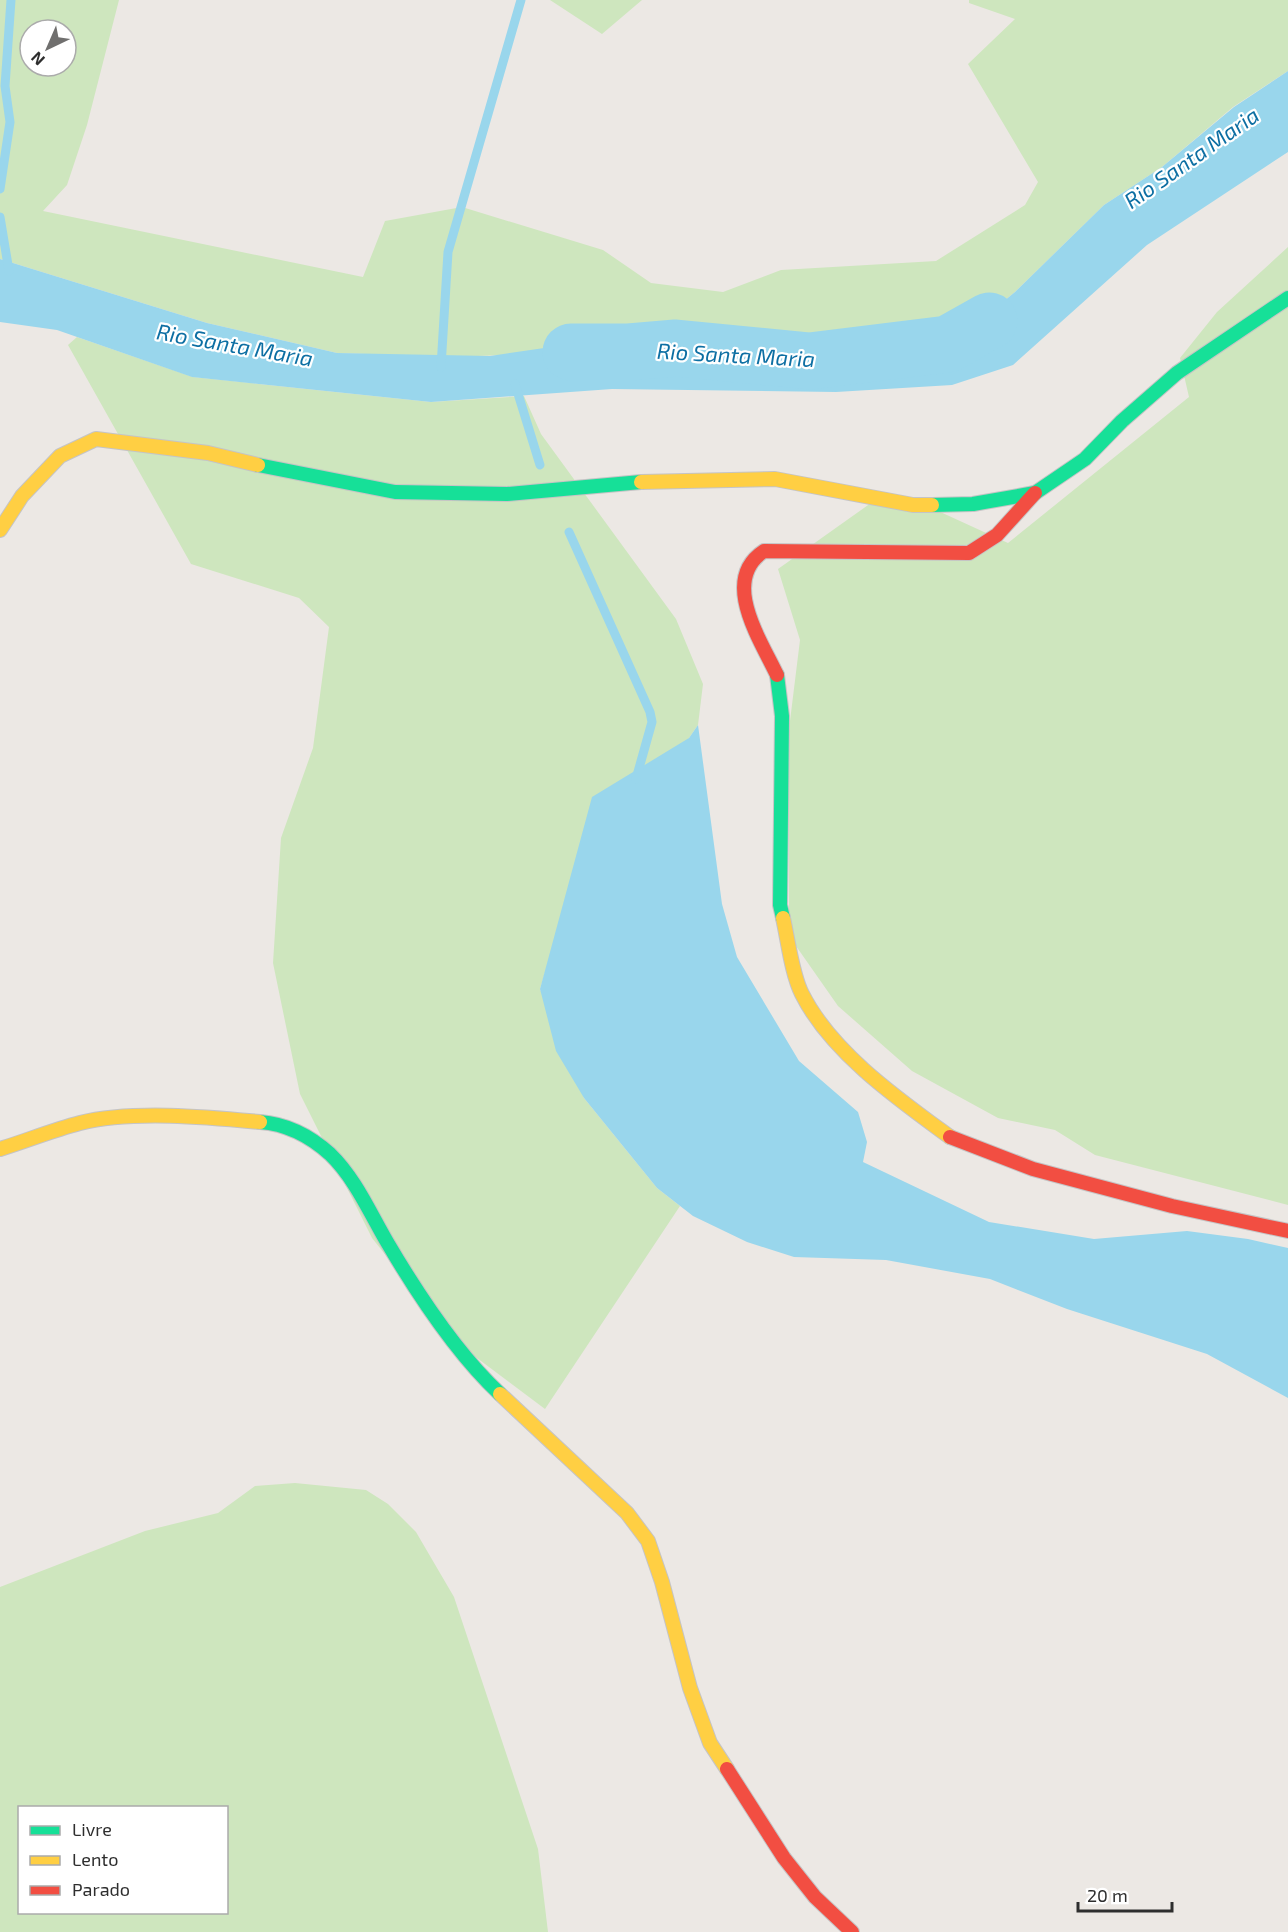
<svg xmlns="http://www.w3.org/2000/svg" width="1288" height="1932" font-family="'Exo 2',sans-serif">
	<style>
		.green { fill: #cee6be; fill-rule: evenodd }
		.water { fill: #99d6ec }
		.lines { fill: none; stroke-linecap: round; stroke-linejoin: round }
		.stream { stroke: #99d6ec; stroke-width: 9 }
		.river { stroke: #99d6ec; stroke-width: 57 }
		.fast-casing { stroke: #c5c4c5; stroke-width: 16 }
		.slow-casing { stroke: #c5c4c5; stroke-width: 16 }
		.jam-casing { stroke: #c5c4c5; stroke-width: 16 }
		.fast { stroke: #16e098; stroke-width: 14 }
		.slow { stroke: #ffcf43; stroke-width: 14 }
		.jam { stroke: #f24e42; stroke-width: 14 }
		.labels { text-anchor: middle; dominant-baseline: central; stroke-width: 4.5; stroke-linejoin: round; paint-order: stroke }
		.water-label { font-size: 22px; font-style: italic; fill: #0d6fa3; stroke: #fff }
	</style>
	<rect width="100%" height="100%" fill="#ece8e4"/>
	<path class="green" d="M0,0H119L87,125L67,185L43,211L363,277L385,221L462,207L603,250L651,283L723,292L781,270L936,261L1025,205L1038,182L968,64L1015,19L969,3V0H1288V71L1233,107L1162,167L1104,205L1015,292L971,328L946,342L873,357L829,361L693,347L453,357L337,353L207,323L0,259ZM30,30H66V66H30Z
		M550,0H642L602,34Z
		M1288,247V1205L1095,1155L1055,1130L998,1118L912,1071L838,1006L789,936V729L800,640L778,569L878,498L936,510L1008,543L1189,397L1180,358L1217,312Z
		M77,337L193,377L431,402L524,396L541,434L676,619L703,684L698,725L559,926L540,989L584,1098L657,1188L680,1206L545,1409L453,1340L372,1238L300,1094L273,963L281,838L313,748L329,627L299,598L191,564L68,345Z
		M295,1483L366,1490L388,1504L416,1532L454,1597L538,1849L548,1932H0V1587L145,1531L218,1513L255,1486ZM20,1808H226V1912H20Z"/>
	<path class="water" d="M1288,71V152L1147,245L1013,365L952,385L836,392L612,389L431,402L192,377L57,330L0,322V259L207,323L337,353L490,356L558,346L651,349L693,347L829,361L873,357L946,342L971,328L1015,292L1104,205L1162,167L1234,107Z
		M698,725L722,904L737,957L799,1061L858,1112L867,1142L863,1162L989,1222L1094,1239L1187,1231L1248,1239L1288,1248V1398L1207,1354L1067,1309L990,1279L886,1260L794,1257L747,1242L693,1216L657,1188L584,1098L556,1051L540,989L592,797L689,738Z"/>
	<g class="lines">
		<path class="stream" d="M0,189L10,122L5,86L11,0
			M0,217L9,271
			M441,367L448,252L521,0
			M515,384L540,465
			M569,532L650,712L652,722L636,779"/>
		<path class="river" d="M571,352H629L676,348L810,361L948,344L989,321"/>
		<g class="fast-casing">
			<path id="fast" d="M258,465L395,492L507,494L641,482
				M932,505L973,504L1035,493L1085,459L1122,421L1177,373L1288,298
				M777,675L782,716L780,905L783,918
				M260,1122C287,1124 310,1136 330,1154C355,1178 370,1213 387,1242C417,1293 457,1354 500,1394"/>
		</g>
		<g class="slow-casing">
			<path id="slow" d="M641,482L775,479L913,505H932
				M0,530L22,496L60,456L96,439L208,453L258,465
				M783,918C788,940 792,975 802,994C831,1052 898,1099 950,1137
				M0,1149C26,1141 53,1130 80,1123C132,1110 207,1117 260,1122
				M500,1394L627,1513L648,1541L662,1582L690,1688L710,1743L727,1769"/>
		</g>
		<g class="jam-casing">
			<path id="jam" d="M777,675C760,639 720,580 764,551L969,553L997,535L1035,493
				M950,1137L1033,1169L1172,1206L1288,1231
				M727,1769L784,1858L815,1897L852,1932"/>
		</g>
		<use href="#fast" class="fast"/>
		<use href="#slow" class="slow"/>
		<use href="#jam" class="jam"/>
	</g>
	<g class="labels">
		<g class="water-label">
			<text transform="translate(1191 157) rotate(-35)">Rio Santa Maria</text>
			<text transform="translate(235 344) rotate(10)">Rio Santa Maria</text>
			<text transform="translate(736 354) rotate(3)">Rio Santa Maria</text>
		</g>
	</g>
	<rect x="18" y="1806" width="210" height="108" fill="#ffffff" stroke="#ababab" stroke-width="1.5"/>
	<rect x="30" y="1826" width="30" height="9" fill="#16e098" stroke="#ababab" stroke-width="1.5"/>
	<text x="72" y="1836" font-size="18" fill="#2e2e2e">Livre</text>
	<rect x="30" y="1856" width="30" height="9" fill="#ffcf43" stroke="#ababab" stroke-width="1.5"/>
	<text x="72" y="1866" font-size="18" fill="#2e2e2e">Lento</text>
	<rect x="30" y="1886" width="30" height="9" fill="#f24e42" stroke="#ababab" stroke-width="1.5"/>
	<text x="72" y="1896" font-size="18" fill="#2e2e2e">Parado</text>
	<g transform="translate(48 48) rotate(224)"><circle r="28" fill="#ffffff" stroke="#ababab" stroke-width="1.5"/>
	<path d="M0-4.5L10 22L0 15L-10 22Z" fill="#706f6e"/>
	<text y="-9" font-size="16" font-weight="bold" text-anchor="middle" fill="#2e2e2e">N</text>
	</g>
	<path d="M1078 1902v9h94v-9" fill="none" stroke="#2e2e2e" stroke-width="3"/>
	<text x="1087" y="1902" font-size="18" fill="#2e2e2e" stroke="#ffffff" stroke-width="4.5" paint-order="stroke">20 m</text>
</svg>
